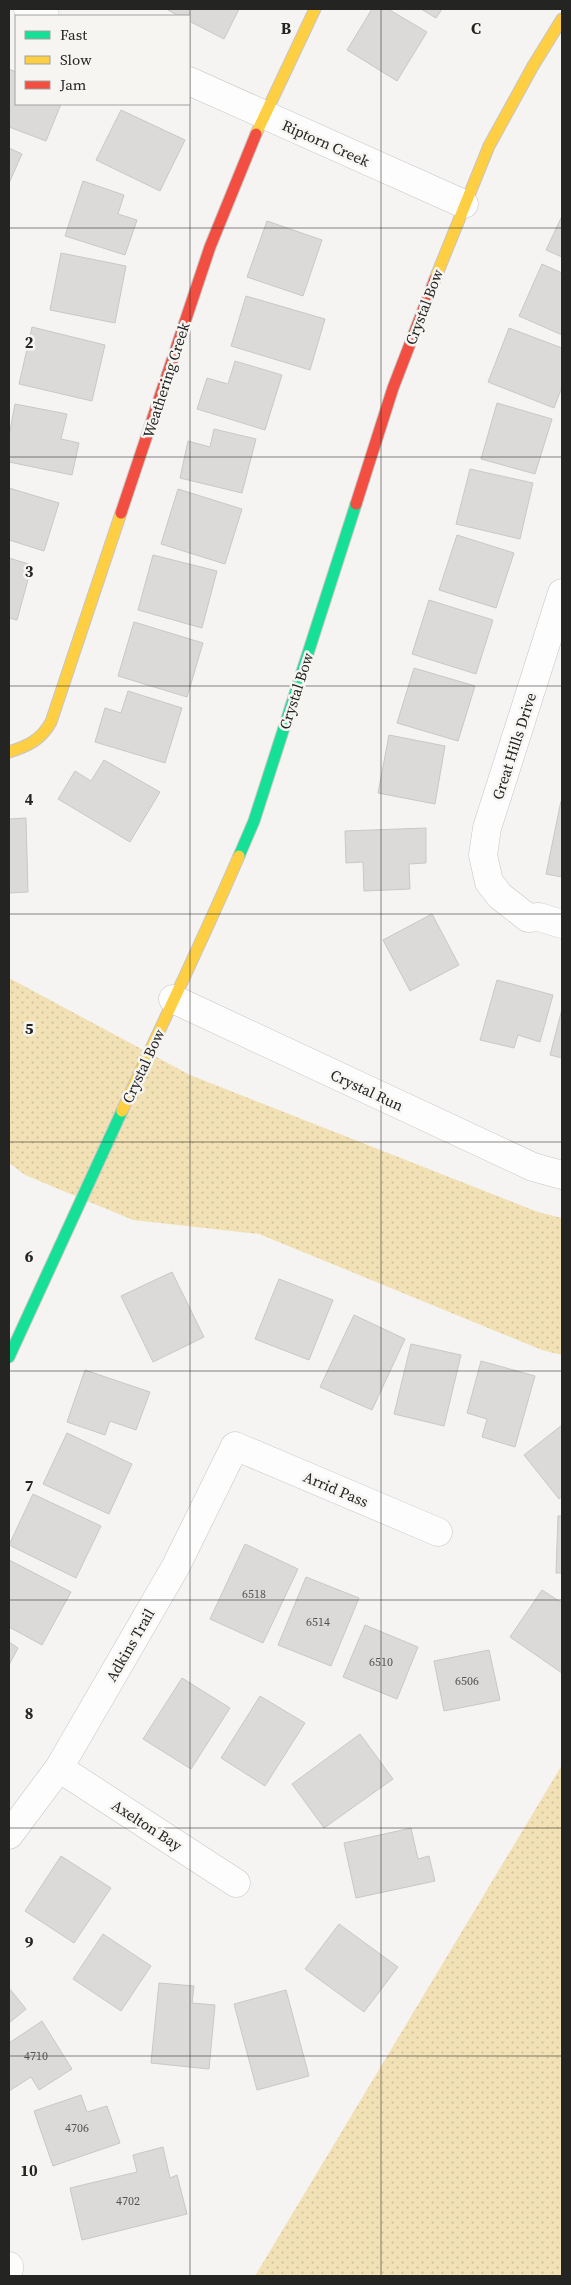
<svg xmlns="http://www.w3.org/2000/svg" width="571" height="2285" font-family="'Source Serif 4',serif">
	<style>
		.grass { fill: url(#grass-dots) }
		.building { fill: #dbdad9; stroke: #c8c8c7 }
		.lines { fill: none; stroke-linecap: round; stroke-linejoin: round }
		.street-casing { stroke: #c6c5c4; stroke-width: 29 }
		.fast-casing { stroke: #c6c5c4; stroke-width: 13 }
		.slow-casing { stroke: #c6c5c4; stroke-width: 13 }
		.jam-casing { stroke: #c6c5c4; stroke-width: 13 }
		.street { stroke: #fefdfd; stroke-width: 28 }
		.fast { stroke: #16e098; stroke-width: 11 }
		.slow { stroke: #ffcf43; stroke-width: 11 }
		.jam { stroke: #f24e42; stroke-width: 11 }
		.grid { fill: none; stroke: #242423; stroke-width: 1; stroke-opacity: 0.55 }
		.labels { text-anchor: middle; dominant-baseline: central; stroke-width: 5; stroke-linejoin: round; paint-order: stroke }
		.number-label { font-size: 12px; fill: #535252 }
		.street-label { font-size: 15px; fill: #242423; stroke: #f6f5f2 }
		.grid-label { font-size: 16px; text-anchor: middle; font-weight: bold; fill: #242423; stroke: #f6f5f2; stroke-width: 5; stroke-linejoin: round; paint-order: stroke }
	</style>
	<defs>
		<pattern id="grass-dots" width="8" height="8" patternUnits="userSpaceOnUse" patternTransform="scale(1.25)"><rect width="8" height="8" fill="#f2e1b5"/><path d="M2 2h.1M6 6h.1" fill="none" stroke="#cfc19b" stroke-width="1.8" stroke-linecap="round"/></pattern>
	</defs>
	<rect width="100%" height="100%" fill="#f5f4f3"/>
	<path class="grass" d="M9,978L190,1075L538,1212L562,1218V1355L542,1350L259,1234L133,1220L25,1175L9,1163Z
		M562,1765V2276H255Z"/>
	<path class="building" d="M168,9H239L224,39L189,21V16H179L168,10Z
		M372,9H388L427,32L397,81L347,50Z
		M421,9H442L436,18Z
		M9,69L16,72V104H61L46,141L9,127Z
		M121,110L185,140L160,191L96,160Z
		M9,148L22,154L9,183Z
		M83,181L124,195L118,214L137,220L125,255L65,236Z
		M562,216V257L546,250Z
		M267,221L322,240L303,296L247,277Z
		M61,253L126,266L115,323L50,310Z
		M542,264L562,273V335L519,316Z
		M246,296L325,319L310,370L231,346Z
		M32,327L105,345L92,401L19,384Z
		M509,328L562,348V387L554,408L488,382Z
		M235,361L282,375L265,430L197,409L207,378L228,384Z
		M497,403L552,419L535,474L481,459Z
		M15,404L67,414L61,439L79,443L72,475L9,462V436Z
		M214,429L256,439L242,493L180,478L188,441L210,447Z
		M470,469L533,483L520,539L456,524Z
		M9,488L59,503L44,551L9,540Z
		M178,489L242,509L225,564L161,544Z
		M457,535L514,553L496,608L439,590Z
		M153,555L217,571L202,628L138,610Z
		M9,558L32,565L17,620L9,618Z
		M429,600L493,620L476,674L412,654Z
		M134,622L203,643L187,697L118,676Z
		M414,668L475,686L458,741L397,723Z
		M128,691L182,708L165,763L95,742L105,708L121,713Z
		M389,735L445,746L435,804L378,793Z
		M104,760L160,792L130,842L58,799L75,771L91,781Z
		M561,801L562,802V877L546,874Z
		M26,818L28,892L9,893V819Z
		M426,828V863L409,864L410,889L364,891L363,862L346,863L345,831Z
		M432,914L459,965L410,991L383,940Z
		M497,980L553,995L540,1042L518,1035L514,1048L480,1040Z
		M562,1009V1058L550,1055Z
		M172,1272L204,1337L153,1362L121,1296Z
		M279,1279L333,1300L309,1360L255,1339Z
		M354,1315L405,1339L372,1410L320,1387Z
		M411,1344L461,1355L444,1426L394,1414Z
		M481,1361L535,1376L515,1447L482,1437L487,1419L467,1413Z
		M85,1370L150,1392L136,1430L110,1421L105,1435L67,1422Z
		M562,1425V1496L559,1499L524,1455Z
		M67,1433L132,1464L109,1514L43,1484Z
		M33,1494L101,1526L76,1578L9,1545Z
		M558,1516H562V1573H556Z
		M245,1544L298,1569L263,1643L210,1619Z
		M9,1560L71,1592L42,1645L9,1627Z
		M306,1577L359,1598L331,1666L278,1645Z
		M542,1590L562,1603V1673L510,1637Z
		M365,1625L418,1647L397,1699L343,1677Z
		M9,1642L18,1648L9,1665Z
		M489,1650L500,1700L444,1711L434,1661Z
		M182,1678L230,1708L191,1769L143,1739Z
		M260,1696L305,1723L265,1786L221,1758Z
		M360,1734L393,1779L324,1828L292,1784Z
		M411,1828L418,1859L429,1856L435,1881L356,1898L344,1843Z
		M61,1856L111,1888L74,1943L25,1911Z
		M339,1924L398,1967L364,2012L305,1969Z
		M103,1934L151,1966L121,2011L73,1979Z
		M159,1983L194,1986L192,2003L215,2005L209,2069L151,2063Z
		M9,1988L26,2009L9,2023Z
		M286,1990L309,2076L257,2090L234,2004Z
		M42,2021L72,2069L39,2090L31,2077L9,2091V2043Z
		M81,2095L87,2112L107,2106L120,2143L53,2166L34,2111Z
		M163,2147L170,2178L177,2175L187,2214L82,2240L70,2188L137,2172L133,2155Z"/>
	<g class="lines">
		<g class="street-casing">
			<path id="street" d="M28,9L45,16
				M189,81L464,204
				M562,593L487,828L483,855L489,882L500,896L528,918L539,917L562,924
				M173,999L533,1167L562,1175
				M59,1768L236,1883
				M9,1835L59,1768L176,1566L235,1446L438,1532
				M9,2266V2269"/>
		</g>
		<g class="fast-casing">
			<path id="fast" d="M239,856L254,821L356,504
				M9,1357L122,1111"/>
		</g>
		<g class="slow-casing">
			<path id="slow" d="M256,134L315,9
				M435,279L489,146L533,66L562,19
				M9,752C28,746 41,740 51,722L121,513
				M122,1111C161,1026 202,942 239,856"/>
		</g>
		<g class="jam-casing">
			<path id="jam" d="M356,504L393,388L435,279
				M121,513L210,247L256,134"/>
		</g>
		<use href="#street" class="street"/>
		<use href="#fast" class="fast"/>
		<use href="#slow" class="slow"/>
		<use href="#jam" class="jam"/>
	</g>
	<path class="grid" d="M190,9V2276M381,9V2276M9,228H562M9,457H562M9,686H562M9,914H562M9,1142H562M9,1371H562M9,1600H562M9,1828H562M9,2056H562"/>
	<g class="labels">
		<g class="number-label">
			<text x="254" y="1594">6518</text>
			<text x="318" y="1622">6514</text>
			<text x="381" y="1662">6510</text>
			<text x="467" y="1681">6506</text>
			<text x="36" y="2056">4710</text>
			<text x="77" y="2128">4706</text>
			<text x="128" y="2201">4702</text>
		</g>
		<g class="street-label">
			<text transform="translate(326 143) rotate(24)">Riptorn Creek</text>
			<text transform="translate(424 307) rotate(-69)">Crystal Bow</text>
			<text transform="translate(166 380) rotate(-72)">Weathering Creek</text>
			<text transform="translate(296 691) rotate(-72)">Crystal Bow</text>
			<text transform="translate(514 746) rotate(-72)">Great Hills Drive</text>
			<text transform="translate(143 1066) rotate(-65)">Crystal Bow</text>
			<text transform="translate(367 1090) rotate(25)">Crystal Run</text>
			<text transform="translate(336 1489) rotate(23)">Arrid Pass</text>
			<text transform="translate(130 1645) rotate(-60)">Adkins Trail</text>
			<text transform="translate(147 1825) rotate(33)">Axelton Bay</text>
		</g>
	</g>
	<g class="grid-label">
		<text x="286" y="34">B</text>
		<text x="476" y="34">C</text>
		<text x="29" y="348">2</text>
		<text x="29" y="577">3</text>
		<text x="29" y="805">4</text>
		<text x="29" y="1034">5</text>
		<text x="29" y="1262">6</text>
		<text x="29" y="1491">7</text>
		<text x="29" y="1719">8</text>
		<text x="29" y="1948">9</text>
		<text x="29" y="2176">10</text>
	</g>
	<rect width="571" height="2285" fill="none" stroke="#242423" stroke-width="20"/>
	<rect x="15" y="15" width="175" height="90" fill="#f6f5f2" stroke="#a2a19f"/>
	<rect x="25" y="31" width="25" height="8" fill="#16e098" stroke="#a2a19f"/>
	<text x="60" y="40" font-size="15" fill="#242423">Fast</text>
	<rect x="25" y="56" width="25" height="8" fill="#ffcf43" stroke="#a2a19f"/>
	<text x="60" y="65" font-size="15" fill="#242423">Slow</text>
	<rect x="25" y="81" width="25" height="8" fill="#f24e42" stroke="#a2a19f"/>
	<text x="60" y="90" font-size="15" fill="#242423">Jam</text>
</svg>
